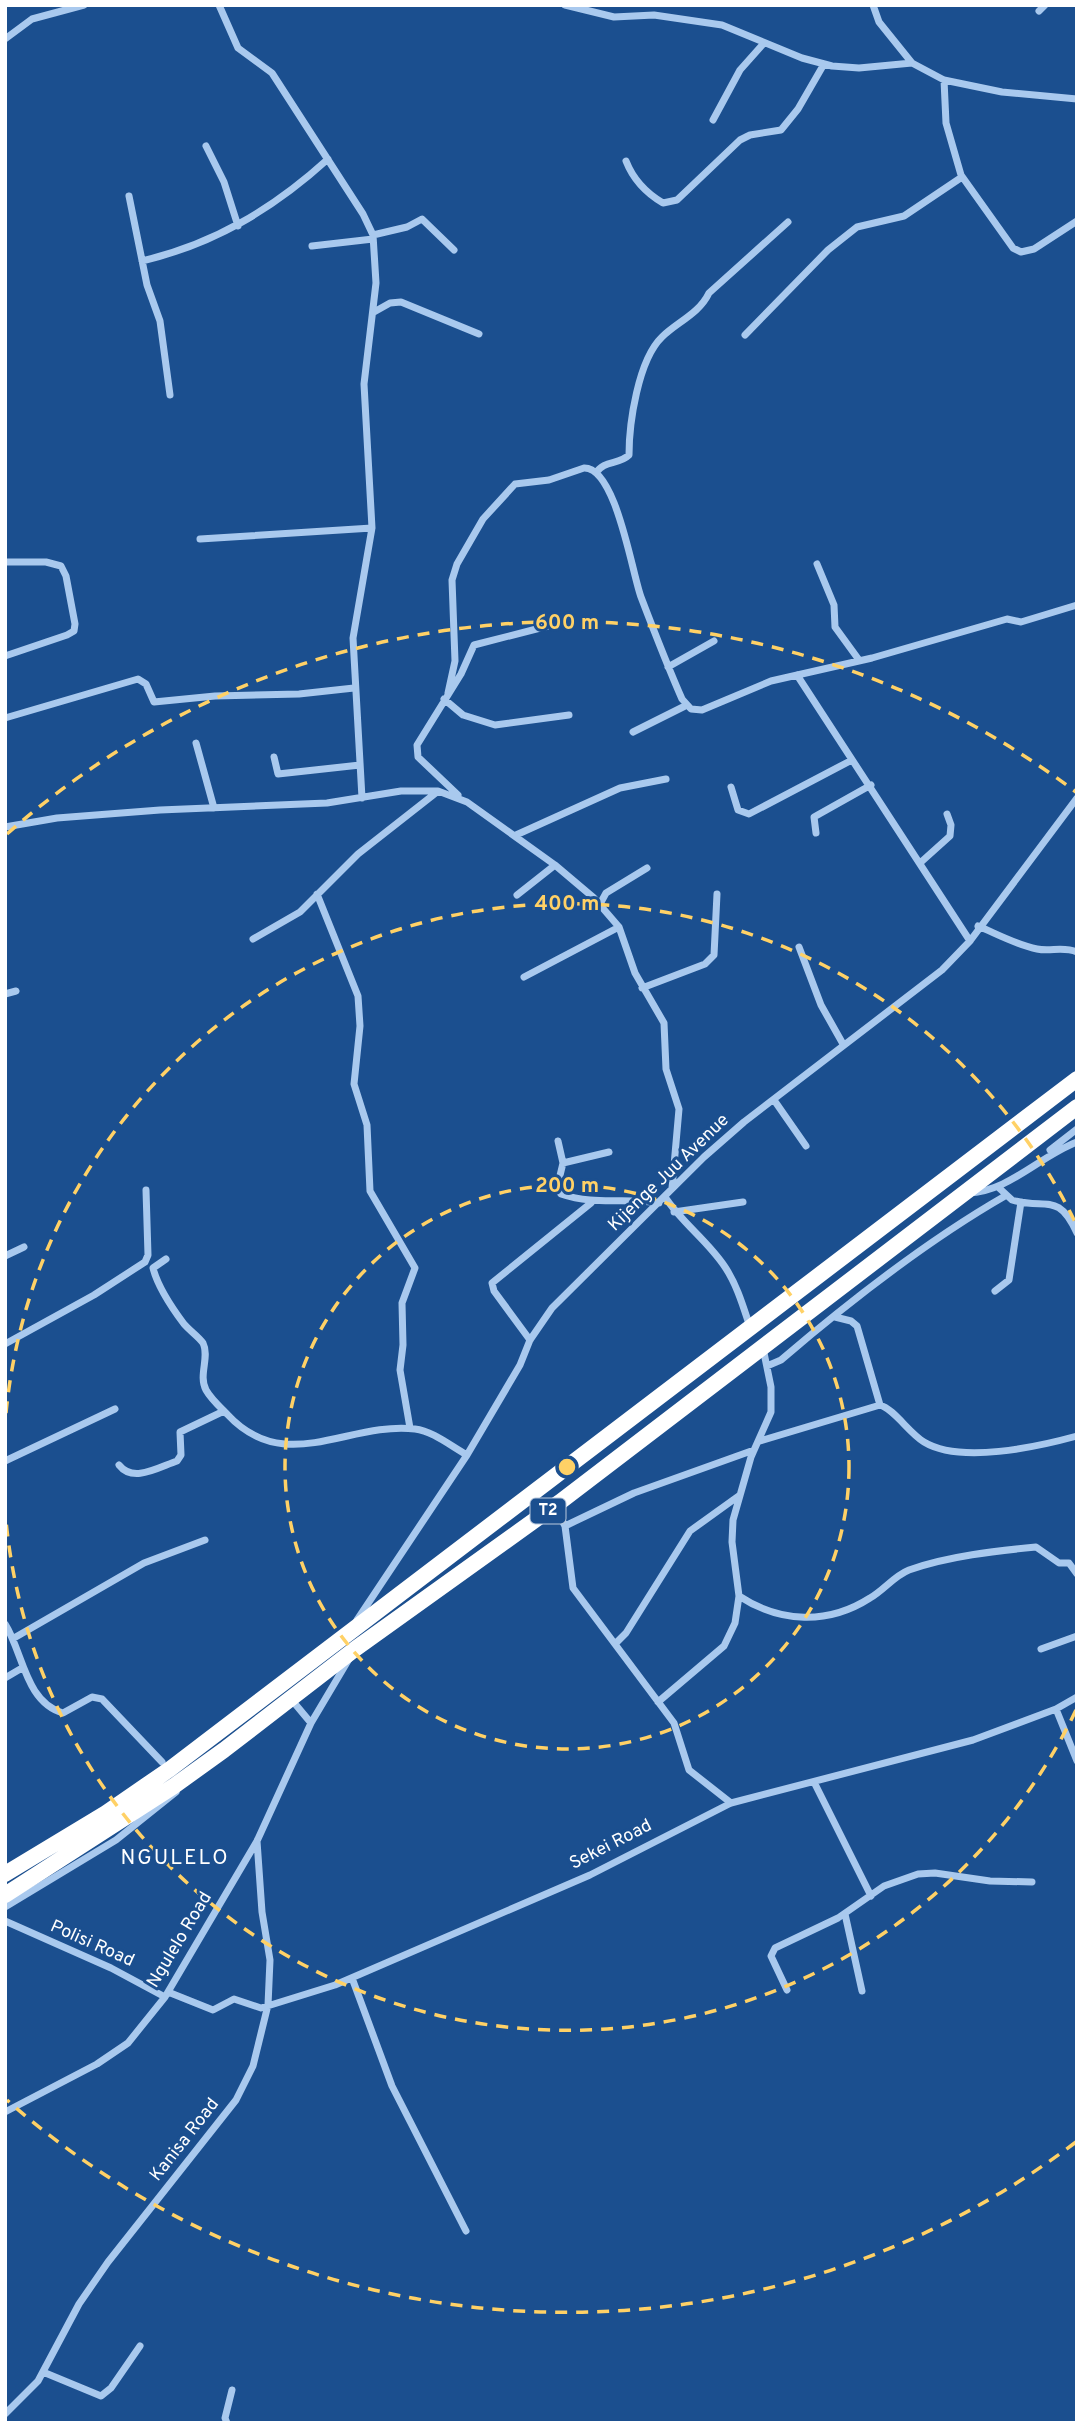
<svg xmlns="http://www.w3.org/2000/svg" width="1082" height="2428" font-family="Overpass,sans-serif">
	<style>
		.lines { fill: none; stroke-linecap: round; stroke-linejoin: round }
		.street { stroke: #a9c9ee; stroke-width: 7 }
		.highway { stroke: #fff; stroke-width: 16 }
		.ring { fill: none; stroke: #ffd166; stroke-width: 3.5; stroke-dasharray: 12 9 }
		.labels { text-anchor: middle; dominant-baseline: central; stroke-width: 6; stroke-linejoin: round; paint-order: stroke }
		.shield { fill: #1b4f8f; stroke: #bbcadd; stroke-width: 2 }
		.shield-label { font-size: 16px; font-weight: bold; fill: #fff }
		.street-label { font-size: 18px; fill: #fff; stroke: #1b4f8f }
		.quarter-label { font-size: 21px; letter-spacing: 2px; fill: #fff; stroke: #1b4f8f }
		.centre { fill: #ffd166; stroke: #1b4f8f; stroke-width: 3.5 }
		.ring-label { font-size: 21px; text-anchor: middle; font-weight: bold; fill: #ffd166; stroke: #1b4f8f; stroke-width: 6; stroke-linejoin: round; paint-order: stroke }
	</style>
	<rect width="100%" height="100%" fill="#1b4f8f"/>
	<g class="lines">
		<path class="street" d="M219,5L238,48L272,73L363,214L373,235L376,283L364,384L372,528L353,638L362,798
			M565,5L614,17L654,15L722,25L802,58L832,66L859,68L912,63L944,80L1002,92L1077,99
			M873,5L879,22L912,63
			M1039,11L1045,5
			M5,39L32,19L84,5
			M944,80L946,123L961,175L1013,248L1021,252L1034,249L1077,221
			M713,120L740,70L764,43
			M206,146L224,182L238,226
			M626,161C633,179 646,193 663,203L677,200L740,140L750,135L781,130L798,109L824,64
			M129,196L147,285L160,321L170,395
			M373,235L407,227L422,219L454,250
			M312,246L373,239
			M142,261C214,244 273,209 328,159
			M374,312L390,303L401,302L479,334
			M745,335L828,250L857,227L904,216L962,177
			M596,473C604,460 619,465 629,455C629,424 638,360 662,337C677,322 699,314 709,293L788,222
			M200,539L372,528
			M5,562H46L61,566L66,576L75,624L74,631L67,635L5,656
			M817,564L834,605L835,627L859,660
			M668,667L714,641
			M797,675L970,941
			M448,693L455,661L452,580L457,564L483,519L515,484L549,480L584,468C616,467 632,573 641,597C654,631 667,665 682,699L691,709L702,710L771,681L872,658L1007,619L1021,622L1077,605
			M444,699L463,715L495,725L569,715
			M5,718L138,679L146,684L154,702L215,696L299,694L354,688
			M633,732L685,706
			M196,743L214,808
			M274,757L278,774L360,765
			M731,787L738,810L749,814L852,760
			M458,795L418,757L417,745L461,674L474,645L548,626
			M5,827L57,818L160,810L327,803L401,791H438L467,802L555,865L594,898L619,927L635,973L664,1023L666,1069L679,1109L672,1188
			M816,833L814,817L871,785
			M516,835L620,788L666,779
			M920,863L950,836L951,825L947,814
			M317,894L358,996L360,1026L354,1084L367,1125L370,1191L415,1268L402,1303L403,1345L400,1370L410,1428
			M517,895L555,865
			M600,904L606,893L647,868
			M978,926C997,934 1017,945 1037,949C1051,952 1062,946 1077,952
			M253,939L300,912L358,854L437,792
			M799,947L821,1005L843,1044
			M524,977L619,927
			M642,988L705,964L714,955L717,894
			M5,994L16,991
			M774,1100L806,1146
			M558,1141L563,1163L557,1188L561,1194C596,1206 623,1197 659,1203
			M1050,1150L1077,1129
			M563,1163L609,1152
			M998,1187L1012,1200C1046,1210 1058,1191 1077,1233
			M968,1193C1008,1192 1040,1156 1077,1142
			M665,1197C682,1223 708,1241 725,1267C737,1285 743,1306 750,1327
			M674,1212L743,1202
			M5,1256L24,1247
			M166,1259L153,1268C158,1288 172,1308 184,1324C190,1331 198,1336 203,1343C210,1357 198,1375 206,1390C211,1399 220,1407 227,1414C285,1477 348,1421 415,1429C433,1431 452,1447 467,1455
			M995,1291L1009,1280L1021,1202
			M835,1317L851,1321L857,1326L880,1405
			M530,1340L494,1291L492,1283L591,1203
			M5,1344L94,1295L145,1262L148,1255L146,1190
			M767,1366L781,1360C851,1300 925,1242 1005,1196
			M760,1441L880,1405C894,1409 909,1433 924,1442C960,1464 1037,1447 1077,1436
			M5,1461L115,1409
			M119,1465C133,1483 157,1468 177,1461L181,1455L180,1432L224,1411
			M555,1507L565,1526L573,1588L674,1723L689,1770L731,1803
			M565,1526L634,1493L754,1450
			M739,1596C780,1623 828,1625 870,1598C884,1590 894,1576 909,1570C948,1556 996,1551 1036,1547L1059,1563H1069L1077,1574
			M357,1620L467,1455L520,1365L530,1340L552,1308L704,1157L744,1122L942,970L970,941L1077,798
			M5,1624C23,1652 25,1702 63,1713L92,1697L102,1699L162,1762
			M14,1638L144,1563L205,1540
			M615,1644L626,1633L690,1531L740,1495
			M1041,1649L1077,1636
			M5,1678L22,1668
			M291,1699L311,1723
			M658,1702L724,1646L735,1623L739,1596L732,1542L733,1520L751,1457L771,1412V1387L763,1348
			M1056,1709L1077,1761
			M814,1782L871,1896
			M5,1907L116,1840L176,1792
			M845,1914L862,1991
			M5,1921L111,1968L165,1997
			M352,1978L392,2086L466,2231
			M787,1990L771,1956L775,1948L838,1918L884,1886L918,1874L935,1873L990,1881L1032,1882
			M168,1992L213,2010L234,1999L261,2008L335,1985L590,1875L731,1803L973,1740L1056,1709L1077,1697
			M5,2112L97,2064L128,2043L165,1997L257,1841L311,1723L349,1659
			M43,2372L101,2396L111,2388L140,2346
			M5,2414L38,2381L79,2304L108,2262L236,2100L253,2066L268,2005L270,1960L262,1912L257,1841
			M227,2423L225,2418L232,2390"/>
		<path class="highway" d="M5,1874L106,1813L170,1769L1077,1079
			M5,1895L174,1786L224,1750L355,1649L560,1502L1077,1107"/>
	</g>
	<g class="ring">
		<circle cx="567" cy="1467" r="282"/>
		<path d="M1076 1710A564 564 0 0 1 6 1521M6 1413A564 564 0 0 1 1076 1224"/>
		<path d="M1076 2142A845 845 0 0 1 7 2100M7 834A845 845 0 0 1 1076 792"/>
	</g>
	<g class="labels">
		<rect class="shield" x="530.5" y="1498.5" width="35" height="25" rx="5"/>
		<g class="shield-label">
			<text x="548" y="1511">T2</text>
		</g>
		<g class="street-label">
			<text transform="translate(669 1173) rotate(-44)">Kijenge Juu Avenue</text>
			<text transform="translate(611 1845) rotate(-27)">Sekei Road</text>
			<text transform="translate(180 1940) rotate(-59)">Ngulelo Road</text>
			<text transform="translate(92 1944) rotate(24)">Polisi Road</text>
			<text transform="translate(185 2140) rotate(-52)">Kanisa Road</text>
		</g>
		<g class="quarter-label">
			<text x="175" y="1858">NGULELO</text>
		</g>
	</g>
	<circle cx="567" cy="1467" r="10" class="centre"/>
	<g class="ring-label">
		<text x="567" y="629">600 m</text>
		<text x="567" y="910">400 m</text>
		<text x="567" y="1192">200 m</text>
	</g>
	<rect width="1082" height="2428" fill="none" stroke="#ffffff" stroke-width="14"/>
</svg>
